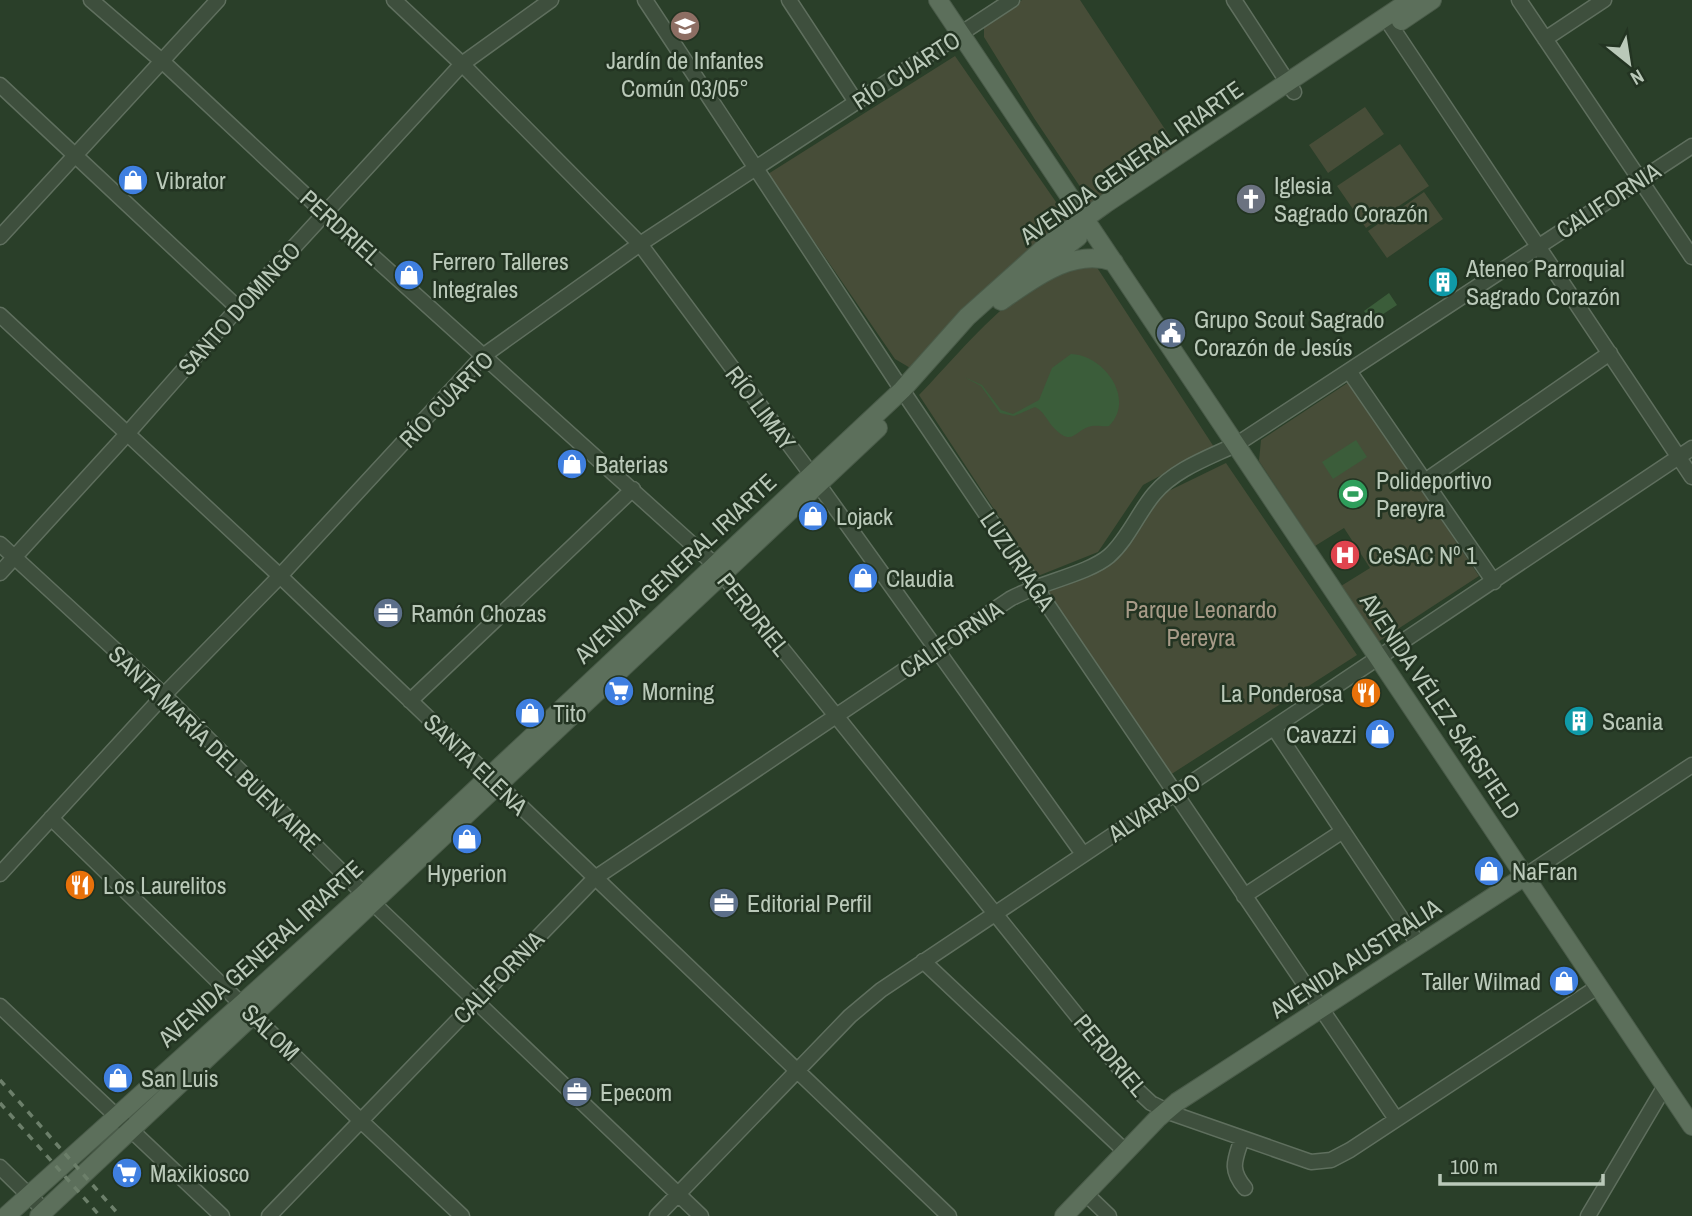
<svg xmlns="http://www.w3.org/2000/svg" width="1692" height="1216" font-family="'Archivo Narrow',sans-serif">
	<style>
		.green { fill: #474d38 }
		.water { fill: #3b5d3a }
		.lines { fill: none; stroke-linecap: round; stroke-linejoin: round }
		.minor-casing { stroke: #5f6f5e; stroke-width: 17 }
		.major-casing { stroke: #4a5b49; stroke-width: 20 }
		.minor { stroke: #3e4f3d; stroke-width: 14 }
		.major { stroke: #5c6f5b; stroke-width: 18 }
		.rail { stroke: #6c7f6a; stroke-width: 3.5; stroke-dasharray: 7 7; stroke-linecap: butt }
		.labels { text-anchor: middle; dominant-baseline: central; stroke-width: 5; stroke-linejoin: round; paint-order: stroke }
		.poi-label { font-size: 24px; fill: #bac9b9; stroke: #233422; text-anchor: start }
		.street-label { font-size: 24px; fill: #bac9b9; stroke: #233422 }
		.park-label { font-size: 24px; fill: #a79b88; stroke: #233422 }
	</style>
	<rect width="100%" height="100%" fill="#2a3f29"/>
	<path class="green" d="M1022,0H1080L1178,149L1093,206L1034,118L984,37V26Z
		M955,56L1065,215L1066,226L983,291L957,315L912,369L895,359L768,174Z
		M1365,107L1384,134L1328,173L1309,145Z
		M1400,144L1429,186L1366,228L1337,186Z
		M1424,192L1443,219L1387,258L1368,231Z
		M1096,266L1214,447L1143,485L1098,552L1038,576L919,395C960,353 1012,285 1069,268C1077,266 1088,267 1096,266Z
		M1349,382L1479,576L1378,642L1341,586L1370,568L1344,528L1315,546L1259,461L1261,440Z
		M1226,463L1357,655L1170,775L1044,590L1106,566L1154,498Z"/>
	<path class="water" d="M1389,293L1397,305L1371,322L1364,311Z
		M1071,354C1104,355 1136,399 1109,426C1103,427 1099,425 1092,426C1075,429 1073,448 1054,428C1047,421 1044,411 1035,407L1014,416L1000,413L981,386L964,377L982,385L1001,410L1013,414L1039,400L1052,368Z
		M1356,440L1367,457L1333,479L1322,462Z"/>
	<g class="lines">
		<g class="minor-casing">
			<path id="minor" d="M91,0L163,62L317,206L714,564L1136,1089L1151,1103L1171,1113L1311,1162L1331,1160L1350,1150L1599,986
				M394,0L462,64L640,244L811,474L1083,854
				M645,0L902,390L1396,1119
				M789,0L856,102
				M1234,0L1294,92
				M1519,0L1692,257
				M1385,17L1692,477
				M1545,39L1604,0
				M0,85L238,308
				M0,237L218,0
				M0,315L280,576L949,1216
				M1349,371L1494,582
				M1425,481L1610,353
				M0,544L164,695L373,903L701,1216
				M0,573L127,434L238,308L462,64L551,0
				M410,701L633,489
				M1274,728L1419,945
				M51,818L361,1121L462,1216
				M0,874L164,695L280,576L483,356L640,244L1012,0
				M1525,876L1692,765
				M1244,896L1343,831
				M923,961L1126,1152
				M0,1006L222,1216
				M1242,1138C1235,1160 1229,1169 1245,1188
				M0,1167L45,1211
				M1086,1194L1109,1216
				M269,1216L595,878L1010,599C1038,583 1088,574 1109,556C1128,539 1138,513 1154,494C1175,469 1208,458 1237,444L1692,146
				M657,1216L850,1016L881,990L1692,448
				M1588,1216L1665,1086"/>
		</g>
		<g class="major-casing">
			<path id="major" d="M938,0L1692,1126
				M1401,21L1432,0
				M1034,271L1078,237
				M1001,301C1033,279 1073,247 1114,262
				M6,1216L364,894L902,390L967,317L1045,247L1105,204L1411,0
				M39,1216L878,428
				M1064,1216L1157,1119L1177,1102L1525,876"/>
		</g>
		<use href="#minor" class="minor"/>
		<use href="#major" class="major"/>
		<path class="rail" d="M0,1080L120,1216
			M0,1103L100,1216"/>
	</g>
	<defs>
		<g id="school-disc" transform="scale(1.575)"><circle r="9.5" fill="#8d6e63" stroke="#233422"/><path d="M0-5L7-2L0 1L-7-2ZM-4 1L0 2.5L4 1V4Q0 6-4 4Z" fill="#fff"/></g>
		<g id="shop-disc" transform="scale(1.575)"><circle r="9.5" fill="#3f7fe0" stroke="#233422"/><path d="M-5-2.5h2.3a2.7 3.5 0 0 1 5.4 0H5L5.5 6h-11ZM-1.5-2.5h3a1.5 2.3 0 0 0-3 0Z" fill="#fff"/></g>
		<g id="church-disc" transform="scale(1.575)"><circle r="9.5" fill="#6b7280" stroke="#233422"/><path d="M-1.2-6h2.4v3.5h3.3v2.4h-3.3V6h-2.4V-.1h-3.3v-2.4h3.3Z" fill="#fff"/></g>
		<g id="building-disc" transform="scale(1.575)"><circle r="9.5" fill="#0f9aa8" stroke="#233422"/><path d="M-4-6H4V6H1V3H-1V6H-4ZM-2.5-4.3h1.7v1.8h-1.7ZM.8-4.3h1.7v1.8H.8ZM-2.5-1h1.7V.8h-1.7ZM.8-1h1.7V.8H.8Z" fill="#fff"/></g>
		<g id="civic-disc" transform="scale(1.575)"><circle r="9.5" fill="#5c6f8a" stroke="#233422"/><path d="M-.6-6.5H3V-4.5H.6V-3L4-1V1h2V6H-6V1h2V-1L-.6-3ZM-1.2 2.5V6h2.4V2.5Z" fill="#fff"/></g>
		<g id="stadium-disc" transform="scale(1.575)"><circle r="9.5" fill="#2e9e5b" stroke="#233422"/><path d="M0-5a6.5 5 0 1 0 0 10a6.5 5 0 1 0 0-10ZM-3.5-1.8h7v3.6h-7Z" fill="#fff"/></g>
		<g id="hospital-disc" transform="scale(1.575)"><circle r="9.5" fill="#e0444e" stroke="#233422"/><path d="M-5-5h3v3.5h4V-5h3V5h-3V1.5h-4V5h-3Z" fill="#fff"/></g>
		<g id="office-disc" transform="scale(1.575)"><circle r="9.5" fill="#5c6f8a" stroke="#233422"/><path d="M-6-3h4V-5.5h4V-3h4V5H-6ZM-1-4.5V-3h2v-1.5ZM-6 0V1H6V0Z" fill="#fff"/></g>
		<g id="supermarket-disc" transform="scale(1.575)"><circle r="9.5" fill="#3f7fe0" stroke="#233422"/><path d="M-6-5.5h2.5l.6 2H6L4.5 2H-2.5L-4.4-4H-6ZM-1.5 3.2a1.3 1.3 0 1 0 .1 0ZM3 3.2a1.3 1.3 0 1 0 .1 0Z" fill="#fff"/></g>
		<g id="restaurant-disc" transform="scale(1.575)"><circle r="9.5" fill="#e8710a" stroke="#233422"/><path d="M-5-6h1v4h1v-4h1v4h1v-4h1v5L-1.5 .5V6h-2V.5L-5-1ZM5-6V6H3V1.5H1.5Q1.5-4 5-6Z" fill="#fff"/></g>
	</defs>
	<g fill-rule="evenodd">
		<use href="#school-disc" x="685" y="26"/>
		<use href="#shop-disc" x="133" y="180"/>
		<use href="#church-disc" x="1251" y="199"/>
		<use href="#shop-disc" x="409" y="275"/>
		<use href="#building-disc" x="1443" y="282"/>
		<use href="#civic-disc" x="1171" y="333"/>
		<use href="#shop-disc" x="572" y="464"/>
		<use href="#stadium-disc" x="1353" y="494"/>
		<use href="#shop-disc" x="813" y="516"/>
		<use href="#hospital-disc" x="1345" y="555"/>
		<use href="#shop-disc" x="863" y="578"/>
		<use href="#office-disc" x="388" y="613"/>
		<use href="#supermarket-disc" x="619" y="691"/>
		<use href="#restaurant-disc" x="1366" y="693"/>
		<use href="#shop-disc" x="530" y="713"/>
		<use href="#building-disc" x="1579" y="721"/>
		<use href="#shop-disc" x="1380" y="734"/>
		<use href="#shop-disc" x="467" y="839"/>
		<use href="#shop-disc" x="1489" y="871"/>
		<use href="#restaurant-disc" x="80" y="885"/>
		<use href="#office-disc" x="724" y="903"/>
		<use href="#shop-disc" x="1564" y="981"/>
		<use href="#shop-disc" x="118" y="1078"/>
		<use href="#office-disc" x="577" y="1092"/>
		<use href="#supermarket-disc" x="127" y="1173"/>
	</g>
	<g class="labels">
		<g class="poi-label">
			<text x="685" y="60" text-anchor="middle">Jardín de Infantes<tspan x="685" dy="28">Común 03/05°</tspan></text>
			<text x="156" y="180">Vibrator</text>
			<text x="1274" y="185">Iglesia<tspan x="1274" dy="28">Sagrado Corazón</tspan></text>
			<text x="432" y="261">Ferrero Talleres<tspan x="432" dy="28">Integrales</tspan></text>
			<text x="1466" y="268">Ateneo Parroquial<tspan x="1466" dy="28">Sagrado Corazón</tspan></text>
			<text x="1194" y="319">Grupo Scout Sagrado<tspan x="1194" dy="28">Corazón de Jesús</tspan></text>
			<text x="595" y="464">Baterias</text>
			<text x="1376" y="480">Polideportivo<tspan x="1376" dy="28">Pereyra</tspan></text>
			<text x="836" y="516">Lojack</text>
			<text x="1368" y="555">CeSAC Nº 1</text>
			<text x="886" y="578">Claudia</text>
			<text x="411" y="613">Ramón Chozas</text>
			<text x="642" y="691">Morning</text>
			<text x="1343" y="693" text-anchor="end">La Ponderosa</text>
			<text x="553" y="713">Tito</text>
			<text x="1602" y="721">Scania</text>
			<text x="1357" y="734" text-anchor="end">Cavazzi</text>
			<text x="1512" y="871">NaFran</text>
			<text x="467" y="873" text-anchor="middle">Hyperion</text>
			<text x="103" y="885">Los Laurelitos</text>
			<text x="747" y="903">Editorial Perfil</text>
			<text x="1541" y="981" text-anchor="end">Taller Wilmad</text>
			<text x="141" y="1078">San Luis</text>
			<text x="600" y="1092">Epecom</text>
			<text x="150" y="1173">Maxikiosco</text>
		</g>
		<g class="street-label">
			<text transform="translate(906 70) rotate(-33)">RÍO CUARTO</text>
			<text transform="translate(1131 162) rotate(-35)">AVENIDA GENERAL IRIARTE</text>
			<text transform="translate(1608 200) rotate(-33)">CALIFORNIA</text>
			<text transform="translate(341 227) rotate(42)">PERDRIEL</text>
			<text transform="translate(239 308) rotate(-48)">SANTO DOMINGO</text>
			<text transform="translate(446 399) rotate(-46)">RÍO CUARTO</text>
			<text transform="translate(761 408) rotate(53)">RÍO LIMAY</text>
			<text transform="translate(1018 561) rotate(56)">LUZURIAGA</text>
			<text transform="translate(675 568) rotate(-43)">AVENIDA GENERAL IRIARTE</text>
			<text transform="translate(754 614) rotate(51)">PERDRIEL</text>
			<text transform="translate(951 639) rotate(-34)">CALIFORNIA</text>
			<text transform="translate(1441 706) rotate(56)">AVENIDA VÉLEZ SÁRSFIELD</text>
			<text transform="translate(215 748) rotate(44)">SANTA MARÍA DEL BUEN AIRE</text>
			<text transform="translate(476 764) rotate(44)">SANTA ELENA</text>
			<text transform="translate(1154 807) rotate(-33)">ALVARADO</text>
			<text transform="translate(260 953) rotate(-42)">AVENIDA GENERAL IRIARTE</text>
			<text transform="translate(1355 958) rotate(-33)">AVENIDA AUSTRALIA</text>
			<text transform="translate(498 977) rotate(-46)">CALIFORNIA</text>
			<text transform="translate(271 1032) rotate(44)">SALOM</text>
			<text transform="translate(1111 1055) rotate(50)">PERDRIEL</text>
		</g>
		<g class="park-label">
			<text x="1201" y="609">Parque Leonardo<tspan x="1201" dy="28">Pereyra</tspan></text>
		</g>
	</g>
	<g transform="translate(1629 63) rotate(150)" stroke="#233422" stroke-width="5" paint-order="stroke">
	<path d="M0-5L12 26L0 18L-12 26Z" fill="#bac9b9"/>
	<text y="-10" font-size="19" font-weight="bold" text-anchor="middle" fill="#bac9b9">N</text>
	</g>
	<path d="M1440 1174v10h163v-10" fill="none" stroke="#bac9b9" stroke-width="3.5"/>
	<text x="1450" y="1174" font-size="21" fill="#bac9b9" stroke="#233422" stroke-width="5" paint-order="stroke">100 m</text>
</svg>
